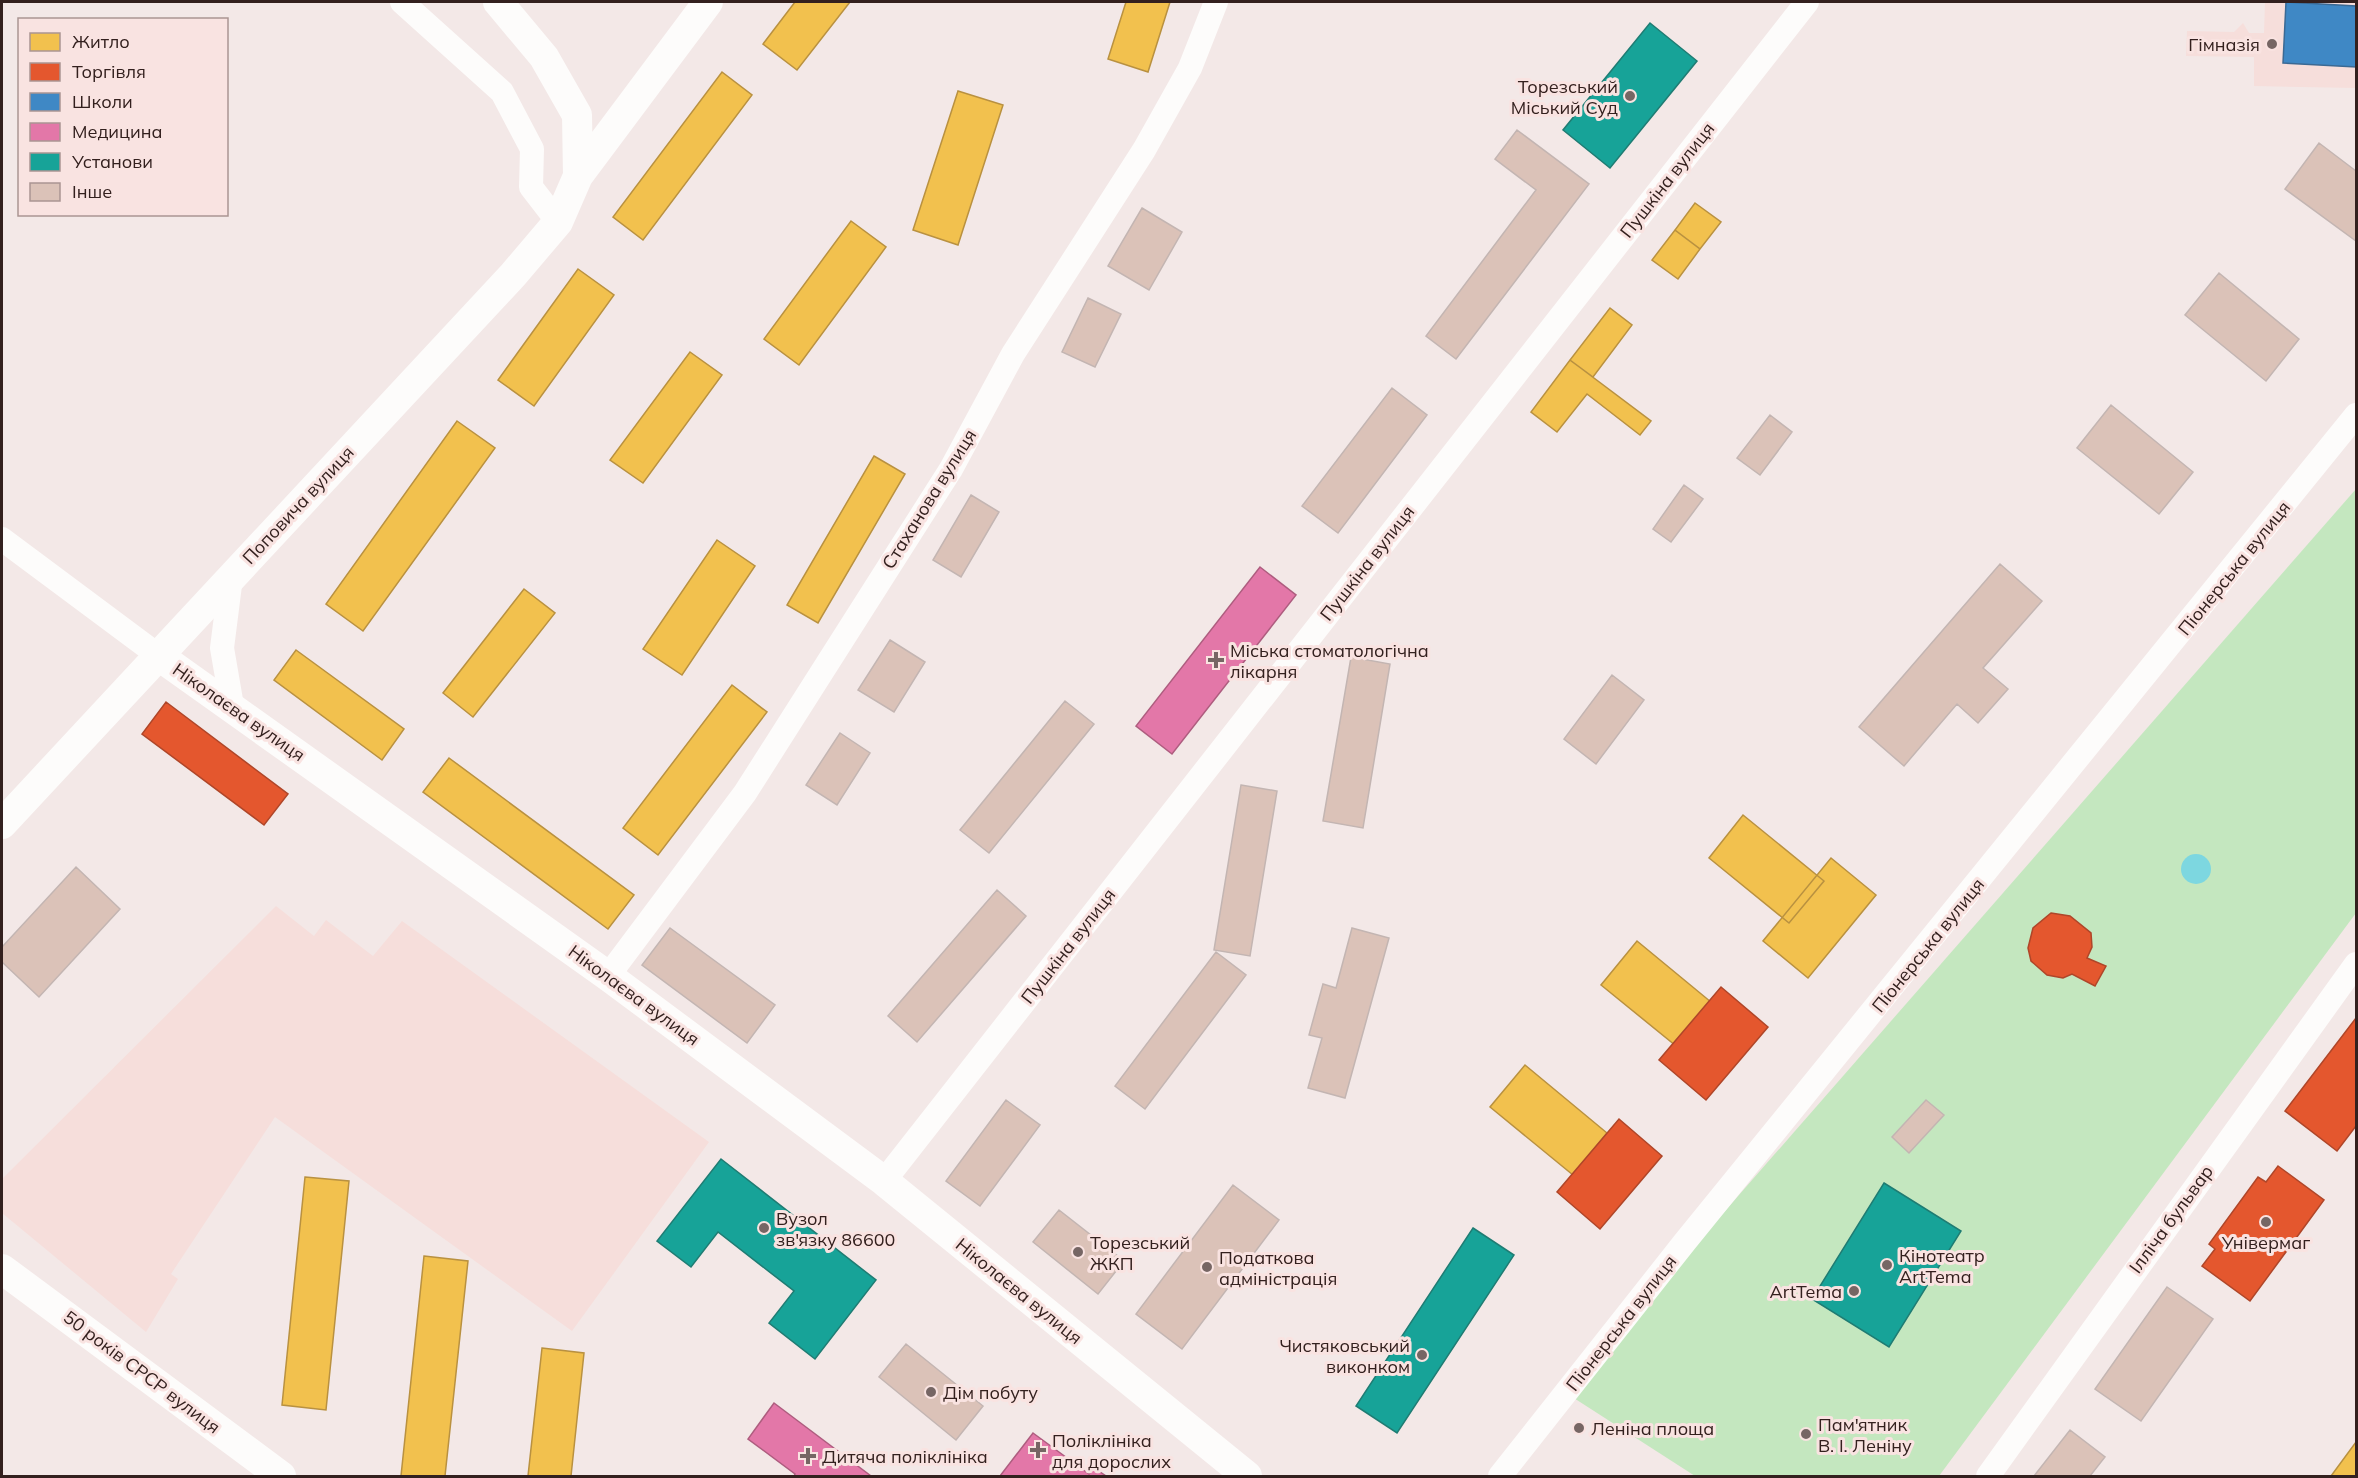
<svg xmlns="http://www.w3.org/2000/svg" width="2358" height="1478" font-family="Mulish,sans-serif">
	<style>
		.built { fill: #f6dedb }
		.green { fill: #c4e7bf }
		.water { fill: #7dd7e0 }
		.homes { fill: #f2c14e; stroke: #b99140; stroke-width: 1.5 }
		.shops { fill: #e4572e; stroke: #af4629; stroke-width: 1.5 }
		.schools { fill: #3f88c5; stroke: #3b6993; stroke-width: 1.5 }
		.health { fill: #e377a8; stroke: #ae5d7f; stroke-width: 1.5 }
		.public { fill: #17a398; stroke: #1f7c73; stroke-width: 1.5 }
		.building { fill: #dbc2b8; stroke: #c3b5b2; stroke-width: 1.5 }
		.lines { fill: none; stroke-linecap: round; stroke-linejoin: round }
		.minor { stroke: #fdfcfb; stroke-width: 24 }
		.tertiary { stroke: #fdfcfb; stroke-width: 30 }
		.poi-dot { fill: #766664; stroke: #f9e3e1; stroke-width: 2 }
		.labels { text-anchor: middle; dominant-baseline: central; stroke-width: 6; stroke-linejoin: round; paint-order: stroke }
		.poi-label { font-size: 18px; fill: #33201e; stroke: #f9e3e1; text-anchor: start }
		.street-label { font-size: 18px; fill: #33201e; stroke: #f9e3e1 }
	</style>
	<rect width="100%" height="100%" fill="#f3e8e7"/>
	<path class="built" d="M2265,2H2356V88L2254,86V57L2186,56L2187,31L2234,32L2243,23L2249,33H2264Z
		M276,906L314,936L326,920L373,956L402,921L709,1142L572,1331L275,1117L171,1274L178,1279L146,1332L2,1213V1179Z"/>
	<path class="green" d="M2356,489V913L1939,1476H1695L1566,1393Z"/>
	<path class="water" d="M2181 869a15 15 0 1 1 30 0a15 15 0 1 1-30 0Z"/>
	<path class="homes" d="M795,2H850L797,70L763,44Z
		M1126,2H1170L1148,72L1108,59Z
		M722,72L752,95L643,240L613,217Z
		M958,91L1003,105L958,245L913,230Z
		M1695,203L1721,222L1700,249L1675,230Z
		M851,221L886,247L799,365L764,339Z
		M1675,230L1700,249L1678,279L1652,260Z
		M578,269L614,295L534,406L498,380Z
		M1610,308L1632,325L1593,377L1570,360Z
		M690,352L722,375L643,483L610,460Z
		M1570,360L1651,421L1640,435L1587,394L1557,432L1531,412Z
		M457,421L495,448L363,631L326,604Z
		M874,456L905,474L818,623L787,605Z
		M717,540L755,566L682,675L643,649Z
		M524,589L555,613L473,717L443,693Z
		M296,650L404,729L382,760L274,680Z
		M732,685L767,712L658,855L623,828Z
		M449,758L634,895L608,929L423,792Z
		M1743,815L1824,881L1789,923L1709,858Z
		M1831,858L1876,895L1808,978L1763,941Z
		M1637,941L1717,1007L1681,1050L1601,985Z
		M1525,1065L1607,1133L1573,1175L1490,1107Z
		M305,1177L349,1181L326,1410L282,1405Z
		M424,1256L468,1261L445,1476H401Z
		M542,1348L584,1353L571,1476H528Z
		M2356,1442V1476H2331Z"/>
	<path class="shops" d="M166,702L288,794L264,825L142,734Z
		M2051,913L2070,916L2091,933L2092,947L2087,958L2106,966L2095,986L2072,974L2063,978L2047,975L2031,961L2028,948L2033,928Z
		M1721,987L1768,1027L1706,1100L1659,1060Z
		M2356,1018V1126L2337,1151L2285,1111Z
		M1619,1119L1662,1156L1600,1229L1557,1192Z
		M2278,1166L2324,1200L2250,1301L2202,1266L2215,1249L2209,1244L2258,1177L2266,1182Z"/>
	<path class="schools" d="M2286,2L2356,6V67L2283,63Z"/>
	<path class="health" d="M1260,567L1296,595L1172,754L1136,726Z
		M774,1403L871,1476H794L795,1474L748,1439Z
		M1033,1433L1089,1474L1094,1468L1106,1476H1000Z"/>
	<path class="public" d="M1650,23L1697,61L1610,168L1563,130Z
		M721,1159L876,1280L815,1359L769,1323L794,1291L718,1232L691,1267L657,1241Z
		M1884,1183L1961,1231L1889,1347L1812,1299Z
		M1473,1228L1514,1255L1397,1433L1356,1406Z"/>
	<path class="building" d="M1517,130L1589,184L1456,359L1426,336L1536,190L1495,159Z
		M2319,143L2356,171V241L2285,189Z
		M1142,208L1182,232L1149,290L1108,266Z
		M2219,273L2299,339L2266,381L2185,315Z
		M1088,298L1121,314L1095,367L1062,352Z
		M1392,388L1427,415L1338,533L1302,506Z
		M2111,405L2193,472L2159,514L2077,448Z
		M1770,415L1792,432L1760,475L1737,458Z
		M1684,485L1703,499L1671,542L1653,529Z
		M971,495L999,512L961,577L933,560Z
		M2000,564L2042,601L1983,668L2008,689L1978,723L1957,704L1904,766L1859,727Z
		M890,640L925,662L894,712L858,690Z
		M1351,657L1390,664L1363,828L1323,821Z
		M1612,675L1644,700L1596,764L1564,739Z
		M1065,701L1094,724L989,853L960,830Z
		M840,733L870,753L837,805L806,785Z
		M1241,785L1277,791L1250,956L1214,950Z
		M76,867L120,909L39,997L2,962V947Z
		M997,890L1026,916L917,1042L888,1016Z
		M670,928L775,1005L747,1043L642,965Z
		M1352,928L1389,938L1345,1098L1308,1088L1322,1038L1309,1035L1323,984L1336,988Z
		M1216,952L1246,975L1145,1109L1115,1086Z
		M1006,1100L1040,1125L980,1206L946,1181Z
		M1926,1100L1944,1115L1909,1153L1892,1137Z
		M1233,1185L1279,1220L1182,1349L1136,1314Z
		M1059,1210L1124,1261L1098,1294L1033,1242Z
		M2167,1287L2213,1319L2141,1421L2095,1389Z
		M906,1344L983,1406L956,1440L879,1377Z
		M2070,1430L2105,1457L2090,1476H2034Z"/>
	<g class="lines">
		<path class="minor" d="M402,2L502,92L532,149L531,187L558,222
			M2,539L159,656
			M231,577L222,648L232,706
			M608,976L745,793L951,469L1013,354L1144,150L1190,68L1216,2
			M884,1181L1807,2
			M1500,1476L1684,1243L2356,415
			M1988,1476L2356,964"/>
		<path class="tertiary" d="M498,2L544,57L577,115L578,176
			M159,656L608,976L884,1181L1247,1476
			M2,824L513,275L558,222L578,176L708,2
			M2,1269L281,1476"/>
	</g>
	<g class="poi-dot">
		<circle cx="2272" cy="44" r="6"/>
		<circle cx="1630" cy="96" r="6"/>
		<path d="M1213 651h6v6h6v6h-6v6h-6v-6h-6v-6h6z"/>
		<circle cx="2266" cy="1222" r="6"/>
		<circle cx="764" cy="1228" r="6"/>
		<circle cx="1078" cy="1252" r="6"/>
		<circle cx="1887" cy="1265" r="6"/>
		<circle cx="1207" cy="1267" r="6"/>
		<circle cx="1854" cy="1291" r="6"/>
		<circle cx="1422" cy="1355" r="6"/>
		<circle cx="931" cy="1392" r="6"/>
		<circle cx="1579" cy="1428" r="6"/>
		<circle cx="1806" cy="1434" r="6"/>
		<path d="M1035 1441h6v6h6v6h-6v6h-6v-6h-6v-6h6z"/>
		<path d="M805 1447h6v6h6v6h-6v6h-6v-6h-6v-6h6z"/>
	</g>
	<g class="labels">
		<g class="poi-label">
			<text x="2260" y="44" text-anchor="end">Гімназія</text>
			<text x="1618" y="86" text-anchor="end">Торезський<tspan x="1618" dy="21">Міський Суд</tspan></text>
			<text x="1230" y="650">Міська стоматологічна<tspan x="1230" dy="21">лікарня</tspan></text>
			<text x="776" y="1218">Вузол<tspan x="776" dy="21">зв'язку 86600</tspan></text>
			<text x="1090" y="1242">Торезський<tspan x="1090" dy="21">ЖКП</tspan></text>
			<text x="2266" y="1242" text-anchor="middle">Універмаг</text>
			<text x="1899" y="1255">Кінотеатр<tspan x="1899" dy="21">ArtTema</tspan></text>
			<text x="1219" y="1257">Податкова<tspan x="1219" dy="21">адміністрація</tspan></text>
			<text x="1842" y="1291" text-anchor="end">ArtTema</text>
			<text x="1410" y="1345" text-anchor="end">Чистяковський<tspan x="1410" dy="21">виконком</tspan></text>
			<text x="943" y="1392">Дім побуту</text>
			<text x="1818" y="1424">Пам'ятник<tspan x="1818" dy="21">В. І. Леніну</tspan></text>
			<text x="1591" y="1428">Леніна площа</text>
			<text x="1052" y="1440">Поліклініка<tspan x="1052" dy="21">для дорослих</tspan></text>
			<text x="822" y="1456">Дитяча поліклініка</text>
		</g>
		<g class="street-label">
			<text transform="translate(1667 180) rotate(-52)">Пушкіна вулиця</text>
			<text transform="translate(929 499) rotate(-58)">Стаханова вулиця</text>
			<text transform="translate(298 505) rotate(-47)">Поповича вулиця</text>
			<text transform="translate(1367 563) rotate(-52)">Пушкіна вулиця</text>
			<text transform="translate(2234 568) rotate(-51)">Піонерська вулиця</text>
			<text transform="translate(239 712) rotate(35)">Ніколаєва вулиця</text>
			<text transform="translate(1928 945) rotate(-51)">Піонерська вулиця</text>
			<text transform="translate(1068 946) rotate(-52)">Пушкіна вулиця</text>
			<text transform="translate(634 995) rotate(36)">Ніколаєва вулиця</text>
			<text transform="translate(2171 1219) rotate(-54)">Ілліча бульвар</text>
			<text transform="translate(1019 1291) rotate(39)">Ніколаєва вулиця</text>
			<text transform="translate(1621 1323) rotate(-52)">Піонерська вулиця</text>
			<text transform="translate(142 1372) rotate(37)">50 років СРСР вулиця</text>
		</g>
	</g>
	<rect width="2358" height="1478" fill="none" stroke="#33201e" stroke-width="6"/>
	<rect x="18" y="18" width="210" height="198" fill="#f9e3e1" stroke="#aa9593" stroke-width="1.5"/>
	<rect x="30" y="33" width="30" height="18" fill="#f2c14e" stroke="#aa9593" stroke-width="1.5"/>
	<text x="72" y="48" font-size="18" fill="#33201e">Житло</text>
	<rect x="30" y="63" width="30" height="18" fill="#e4572e" stroke="#aa9593" stroke-width="1.5"/>
	<text x="72" y="78" font-size="18" fill="#33201e">Торгівля</text>
	<rect x="30" y="93" width="30" height="18" fill="#3f88c5" stroke="#aa9593" stroke-width="1.5"/>
	<text x="72" y="108" font-size="18" fill="#33201e">Школи</text>
	<rect x="30" y="123" width="30" height="18" fill="#e377a8" stroke="#aa9593" stroke-width="1.5"/>
	<text x="72" y="138" font-size="18" fill="#33201e">Медицина</text>
	<rect x="30" y="153" width="30" height="18" fill="#17a398" stroke="#aa9593" stroke-width="1.5"/>
	<text x="72" y="168" font-size="18" fill="#33201e">Установи</text>
	<rect x="30" y="183" width="30" height="18" fill="#dbc2b8" stroke="#aa9593" stroke-width="1.5"/>
	<text x="72" y="198" font-size="18" fill="#33201e">Інше</text>
</svg>
